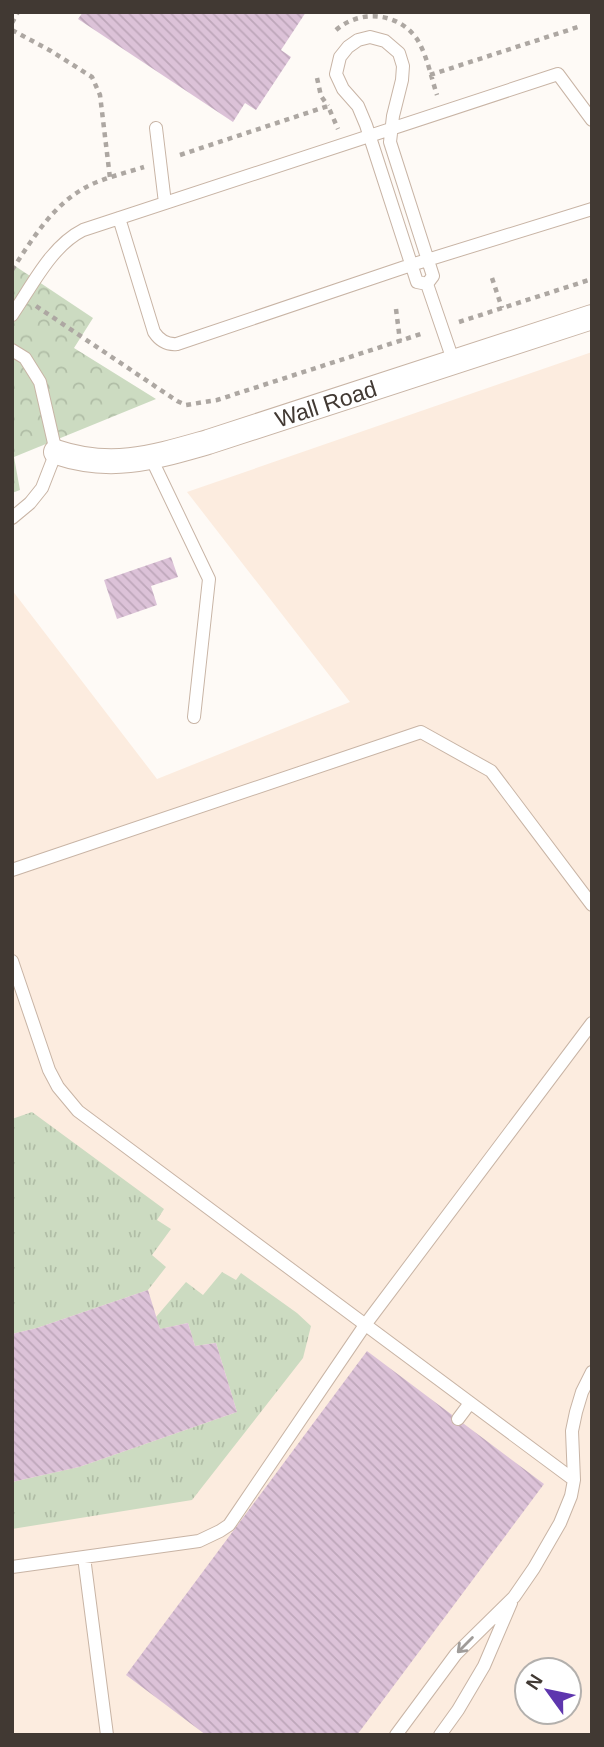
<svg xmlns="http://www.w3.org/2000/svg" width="604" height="1747" font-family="Arial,sans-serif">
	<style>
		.built { fill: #fcecdf; fill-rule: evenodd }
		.grass { fill: url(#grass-tufts) }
		.park { fill: url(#park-crowns) }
		.building { fill: url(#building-back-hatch) }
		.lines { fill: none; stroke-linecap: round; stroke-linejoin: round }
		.service-casing { stroke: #c8b4a5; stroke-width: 14 }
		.minor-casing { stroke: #c8b4a5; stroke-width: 26 }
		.path { stroke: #ada7a2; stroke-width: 4.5; stroke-dasharray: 5 5; stroke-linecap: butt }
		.service { stroke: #fff; stroke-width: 12 }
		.minor { stroke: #fff; stroke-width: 24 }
		.oneway { stroke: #a09c99 }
		.labels { text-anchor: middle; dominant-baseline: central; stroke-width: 6; stroke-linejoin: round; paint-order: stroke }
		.street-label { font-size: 23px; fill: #413933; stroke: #fff }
	</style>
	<defs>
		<pattern id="grass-tufts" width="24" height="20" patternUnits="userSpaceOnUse" patternTransform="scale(1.75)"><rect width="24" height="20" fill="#ccdbc1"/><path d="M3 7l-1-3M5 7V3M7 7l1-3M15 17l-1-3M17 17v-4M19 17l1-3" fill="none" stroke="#b0bda6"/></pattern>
		<pattern id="park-crowns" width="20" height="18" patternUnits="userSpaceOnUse" patternTransform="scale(1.75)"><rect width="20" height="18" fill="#ccdbc1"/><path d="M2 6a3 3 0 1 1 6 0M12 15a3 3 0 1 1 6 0" fill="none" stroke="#b0bda6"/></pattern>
		<pattern id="building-back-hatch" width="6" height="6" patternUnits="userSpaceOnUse" patternTransform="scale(1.75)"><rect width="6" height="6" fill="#dcc2d8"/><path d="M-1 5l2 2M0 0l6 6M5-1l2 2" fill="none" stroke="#bea7ba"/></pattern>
	</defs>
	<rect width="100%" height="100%" fill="#fefaf6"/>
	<path class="built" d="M592,352V1735H12V590L157,779L350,702L187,492ZM527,1670H569V1712H527Z"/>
	<path class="grass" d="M32,1112L164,1209L157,1220L171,1229L152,1255L166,1267L148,1290L37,1328L12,1334V1119Z
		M222,1272L236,1280L241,1273L297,1313L311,1326L303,1358L192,1500L12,1529V1482L79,1467L237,1412L216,1343L195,1346L188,1323L160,1329L156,1317L186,1282L203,1295Z"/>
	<path class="park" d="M12,264L93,318L74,348L156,399L14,457L20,490L12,493Z"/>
	<path class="building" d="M83,12H306L281,50L291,57L256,110L245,103L233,122L78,19Z
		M171,557L178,577L151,586L157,605L117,619L104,580Z
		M148,1290L160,1329L188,1323L195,1346L216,1343L237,1412L79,1467L12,1482V1334L37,1328Z
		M367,1351L544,1484L357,1735H206L126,1675Z"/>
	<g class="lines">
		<g class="service-casing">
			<path id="service" d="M370,37L385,41L399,53L403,66L402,80L393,116L390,142L433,276L427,284L417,282L366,125L358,106L343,89L336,74L340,57L348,47L358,40Z
				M156,128L165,203
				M119,218L154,332C160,341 167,345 177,344L411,265L592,209
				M427,284L454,363
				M12,315C32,286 51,246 83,230L558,74L592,120
				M12,350L25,358L40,382L56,452L42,488L30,503L12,518
				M151,458L209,579L194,717
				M12,870L421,732L491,771L592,905
				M12,961L49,1070L58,1087L78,1111L574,1480
				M458,1419L470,1403
				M84,1557L107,1735
				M12,1567L199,1541L220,1531L229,1525L365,1325L592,1023
				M396,1735L456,1654L514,1597L534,1568L560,1523L571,1496L574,1480L572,1431L576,1412L582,1392L592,1372
				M440,1735L458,1710L484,1666L511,1603"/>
		</g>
		<g class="minor-casing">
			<path id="minor" d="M56,452C112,471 155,457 208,442L592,317"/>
		</g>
		<path class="path" d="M12,23L18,12
			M12,30L51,51L92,77L100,95L110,178
			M336,30C360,9 398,12 417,39C427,55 431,77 437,95
			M430,75L578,27
			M317,78L321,96L328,106
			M180,155L328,106L338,129
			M12,270C35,235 57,198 97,182C112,176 128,172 144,167
			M492,278L502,308
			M36,306L177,401L186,405L217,400L424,333
			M396,309L400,341
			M459,322L592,279"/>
		<use href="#service" class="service"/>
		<use href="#minor" class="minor"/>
	</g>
	<defs><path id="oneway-shaft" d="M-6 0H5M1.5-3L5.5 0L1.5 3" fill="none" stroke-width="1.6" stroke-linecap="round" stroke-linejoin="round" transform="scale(1.75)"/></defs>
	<use class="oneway" href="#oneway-shaft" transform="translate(465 1645) rotate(135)"/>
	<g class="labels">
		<g class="street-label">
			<text transform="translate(326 404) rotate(-18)">Wall Road</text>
		</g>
	</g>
	<rect width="604" height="1747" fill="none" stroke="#413933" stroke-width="28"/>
	<g transform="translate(548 1691) rotate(303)"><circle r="33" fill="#ffffff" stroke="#b3b0ad" stroke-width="2"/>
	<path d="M0-5L12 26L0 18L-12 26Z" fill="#5e36ae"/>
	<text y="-10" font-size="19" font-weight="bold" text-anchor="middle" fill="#413933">N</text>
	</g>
</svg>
